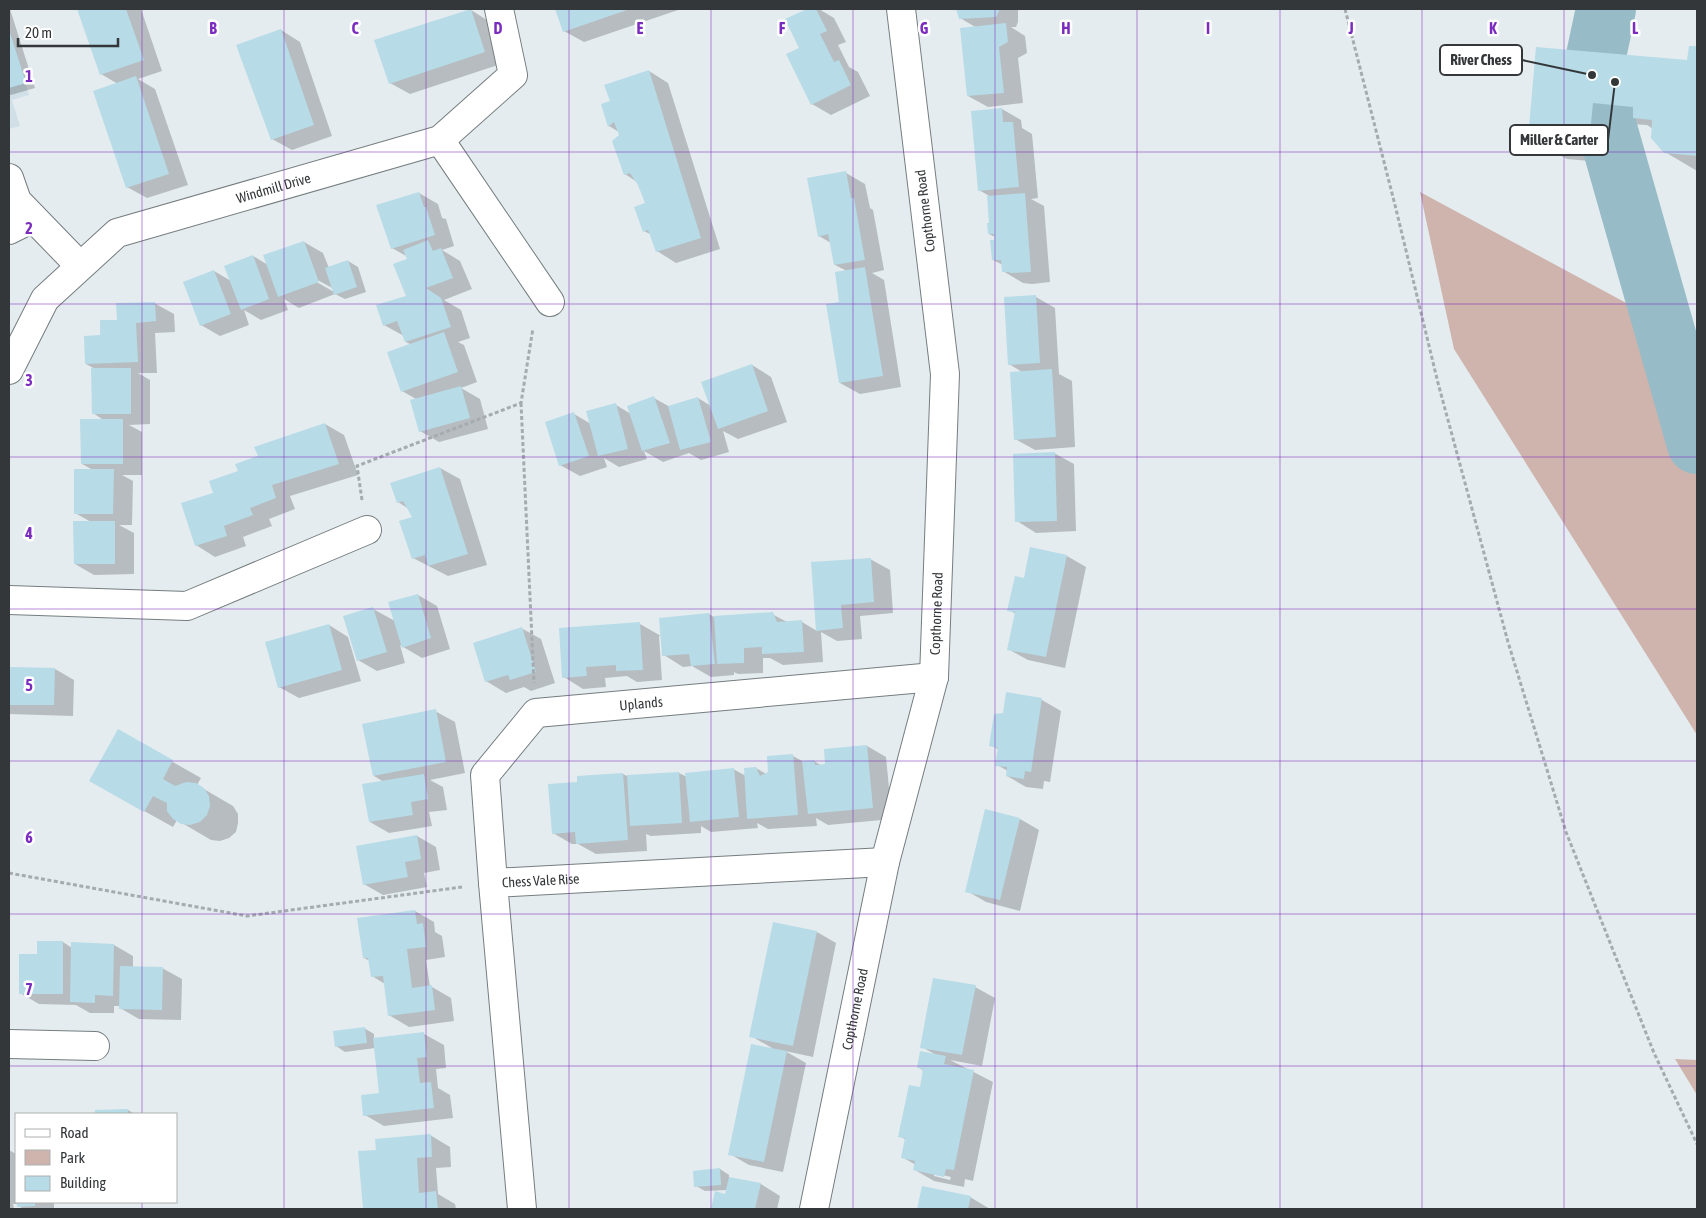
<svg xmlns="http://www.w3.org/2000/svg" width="1706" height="1218" font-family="'Asap Condensed',sans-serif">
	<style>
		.built { fill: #d0e0e6 }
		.green { fill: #ceb4ad }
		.shadow { fill: #0003; fill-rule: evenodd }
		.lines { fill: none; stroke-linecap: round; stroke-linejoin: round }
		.river { stroke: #98bcc7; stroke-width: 60 }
		.building { fill: #b7dbe7 }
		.minor-casing { stroke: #757d7f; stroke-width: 30 }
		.path { stroke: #a5abae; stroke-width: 3; stroke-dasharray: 4 2.5; stroke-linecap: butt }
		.minor { stroke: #fff; stroke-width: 28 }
		.grid { fill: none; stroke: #7b2cbf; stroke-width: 1; stroke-opacity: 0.55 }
		.labels { text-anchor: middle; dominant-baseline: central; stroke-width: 5; stroke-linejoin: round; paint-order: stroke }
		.street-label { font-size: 14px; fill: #343739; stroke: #fff }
		.grid-label { font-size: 16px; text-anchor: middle; font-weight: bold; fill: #7b2cbf; stroke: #fff; stroke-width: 5; stroke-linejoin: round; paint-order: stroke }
		.leader { fill: none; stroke: #343739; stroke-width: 2 }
		.callout-dot { fill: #343739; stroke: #fff; stroke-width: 2 }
		.callout { fill: #fff; stroke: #343739; stroke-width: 2 }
		.callout-label { font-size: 15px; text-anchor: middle; font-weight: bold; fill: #343739 }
	</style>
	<rect width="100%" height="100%" fill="#e4ecef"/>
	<path class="built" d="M9,28L29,95L12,100L20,126L9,129Z"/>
	<path class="green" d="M1420,192L1697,341V735L1454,349Z
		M1675,1059L1697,1060V1095Z"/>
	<path class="shadow" d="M9,9H10L35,88L11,95L9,94Z
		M78,9H141L162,71L138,79L155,89L188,185L147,198L127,187L118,84L101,74Z
		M557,9H681L584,42L564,31Z
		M810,9H819L834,18L846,42L838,45L849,67L858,72L870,96L831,115L812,104L800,49L786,20Z
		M957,9H1018V22L1016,27H1011L1025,36L1027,53L1018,58L1023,103L988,107L968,96L977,28L960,18Z
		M471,10L490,22L504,63L410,94L390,83Z
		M281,30L300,42L332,136L292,150L272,139Z
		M1690,47L1697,48V171L1665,152L1653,129L1647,125L1630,124L1627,155L1613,163L1567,159L1529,138L1537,48L1688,62Z
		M649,71L668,83L720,249L676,263L657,251L652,235L644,231L646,203L637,182L625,174L620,135L619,132L609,126L602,105L612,102Z
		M1002,109L1021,120L1022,128L1032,134L1038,198L1031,199L1044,206L1050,282L1032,284L1023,283L1003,271V265L993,260L995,237L989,234L991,197L979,190Z
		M846,173L865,184L870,208L873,210L884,270L872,273L884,280L901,387L860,394L840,383L841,303L847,271L835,265L831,243L819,236Z
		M419,193L438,204L442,218L446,219L454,246L442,250L460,261L472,289L444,300L461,310L470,338L458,342L464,345L477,382L461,388L480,399L488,429L439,442L420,431L416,399L402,391L412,345L406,342L404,336L384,325L407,296L408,259V257L392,248Z
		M304,242L323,253L329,268L348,261L358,267L366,292L345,299L335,294L299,308L284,299L288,310L261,320L244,310L249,325L220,336L201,325L214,271L231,281L253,256L268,265ZM314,278L334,289V292L313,280Z
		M1036,297L1055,308L1059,374L1072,381L1075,447L1035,450L1015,439L1022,372L1009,364Z
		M154,303L174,314L175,332L155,333L157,373H138L150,380V424L129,425L142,432V475H122L133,481L132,525H119L134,533V574L94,575L75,564L91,522L75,513L93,470L82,464L105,421L93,413L97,370L86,364L102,336L118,321Z
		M752,365L771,377L787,422L738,439L723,431L729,452L701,460L689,453L663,462L644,451L647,459L619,467L604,458L607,467L580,476L560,465L574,414L591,424L616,405L631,414L654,398L670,407L698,398L711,406Z
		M325,424L344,435L358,475L290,496L295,509L269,519L272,526L243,537L246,546L215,557L196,545L214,494L239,472L260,457Z
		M1054,453L1074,464L1076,531L1036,533L1017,521Z
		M440,468L460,479L487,565L448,576L413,558L414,518L409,509L398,502Z
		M1067,556L1086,567L1065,668L1028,660L1008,649L1016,614L1009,610L1025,580Z
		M870,559L890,570L893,613L860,616L862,639L837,641L821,632L823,662L783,665L770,658H763V673L738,674L734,672V675L711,677L692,666L683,667L664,655L660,620L709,614L714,617L772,614L787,622H802L817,631Z
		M418,595L437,606L450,649L422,658L400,645L405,663L377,671L358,660L373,609L395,621Z
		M640,624L661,636H659L662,680L637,682L627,676L605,678L606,687L583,689L564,677Z
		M329,625L348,637L361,681L299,698L279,687Z
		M521,628L541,639L555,683L531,691L524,687L506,693L486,681Z
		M9,668L55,669L74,680L73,716L9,714Z
		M1007,694L1042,700L1061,711L1050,782L1044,781L1043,789L1026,787L1007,776L1008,771L997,765L999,750L991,745L1004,714Z
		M435,711L455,722L465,773L430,780L443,787L447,810L429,812L432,826L389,833L370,822L384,782L374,776Z
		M118,731L201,778L197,785L233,806L238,814V823L236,832L229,838L220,841L211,840L177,820L173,827L119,797Z
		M867,746L886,757L892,819L828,825L816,818L817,826L768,829L757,823L758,828L711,832L701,826V833L651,836L646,834L647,851L596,854L578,844H572L553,833L579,783L623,774L627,776L679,773L687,777L733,769L746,776L756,768L766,774L793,756L804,762L814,761L822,766Z
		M1020,819L1039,830L1020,911L986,902L967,891Z
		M417,836L436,847L440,870L424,873L427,887L383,895L364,884Z
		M415,911L434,922L435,932L442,936L445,957L426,960L430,987H432L451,998L454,1021L409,1027L389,1015L385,984L372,976L370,961L364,958Z
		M817,932L836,943L813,1057L785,1051L806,1063L783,1172L749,1165L730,1154L772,1048L751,1036Z
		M63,942L72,948L114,945L133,956V967L162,968L182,979L181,1020L139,1019L120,1008V1006H114V1013H90L76,1005L39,1004L20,993L38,955Z
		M975,987L995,998L982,1066L950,1060L993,1082L973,1181L965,1179L964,1187L934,1181L915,1170L916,1165L902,1157L906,1140L900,1136L921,1089L924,1071L918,1067L936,1055L922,1047ZM934,1173L951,1177L950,1180L934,1176Z
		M364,1028L374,1034V1039L424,1034L444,1045L446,1068L436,1069L438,1088L450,1095L453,1118L384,1126L365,1115L380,1094L375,1048L345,1052L336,1046Z
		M128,1110L135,1114H97V1112Z
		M430,1135L450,1147L451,1167L436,1168L438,1194L455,1204L456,1209H364L359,1152L378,1151Z
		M9,1150L16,1154V1202H54V1209H23L19,1206L18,1204H13L14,1209H9Z
		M720,1169L729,1175V1178L761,1184L780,1196L777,1209H712L716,1193L726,1195L727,1190L705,1191L696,1186Z
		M923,1187L970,1197L990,1209H918Z"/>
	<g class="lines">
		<path class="river" d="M1606,9L1592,75L1697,444"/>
	</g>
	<path class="building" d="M77,9H126L144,60L100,75Z
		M471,9L485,52L389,84L374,40Z
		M555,9H630L563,32Z
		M807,9H816L827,31L820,34L834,62L839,60L851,85L811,105L786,54L799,48L785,19Z
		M956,9H999V11L996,17L959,19Z
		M1006,23L1008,42L999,47L1004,93L967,96L960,28Z
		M9,29L26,83L9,88Z
		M281,29L314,125L271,140L236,45Z
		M1689,46H1697V156L1664,153L1651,138L1652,120L1633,118V107L1593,103L1590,134L1576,143L1528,138L1536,47L1687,60Z
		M649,70L701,238L656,252L648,230L643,232L634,207L645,203L638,185L630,173L624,175L612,141L619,135L614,122L608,127L601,104L610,101L604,85Z
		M136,76L169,174L126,188L93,91Z
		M1002,108L1003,122H1013L1019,187L978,191L971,111Z
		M846,171L851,198H854L865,260L834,265L828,234L818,237L807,178Z
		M419,192L424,207H426L435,235L391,249L376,205Z
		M1025,193L1031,272L1011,273L1009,272H1002L1001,260H992L990,240H994V234H988L987,223H989L987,196Z
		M428,240L433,251L441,248L453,278L426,288L441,298L451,327L405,342L397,321L383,326L376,305L406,296L393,264L407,259L403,250Z
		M304,241L319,282L278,297L263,255Z
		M253,255L269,299L241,310L224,266Z
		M348,260L357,287L334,295L325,268Z
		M865,267L883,376L839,383L826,304L839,302L835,272Z
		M214,270L231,314L200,326L183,282Z
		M1036,295L1040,363L1008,365L1004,297Z
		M155,302L156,321L136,323L138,362L85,364L84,336L100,335V320H117L116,303Z
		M444,332L458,372L401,392L387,352Z
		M752,364L768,411L718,429L701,382Z
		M91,368H131V414H92Z
		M1052,369L1056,437L1014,440L1010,372Z
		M461,386L470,418L419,432L410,400Z
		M654,396L670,443L642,451L627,406Z
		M698,397L711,442L680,450L668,406Z
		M616,403L628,449L598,456L586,411Z
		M574,412L589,456L559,466L545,422Z
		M80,419H123V464H81Z
		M325,423L339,464L272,485L276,498L250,508L253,515L224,526L227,536L195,546L181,503L213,493L209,481L238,471L235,464L258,456L254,447Z
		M1055,452L1057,521L1015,522L1013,454Z
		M440,467L468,554L428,566L425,555L412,559L399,521L412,517L403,501L397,503L390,483Z
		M74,469H114L113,514H74Z
		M73,521H115V564H74Z
		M1030,547L1067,555L1046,657L1007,650L1015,612L1007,611L1015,576L1024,578Z
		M871,558L874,602L841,605L843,628L816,631L811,562Z
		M418,594L431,638L402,648L388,602Z
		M373,607L387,652L357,661L343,616Z
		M773,612L777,622L802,620L804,652L762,654V647L744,648V663L717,664L714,616Z
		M709,613L715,664L691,666L689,654L662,656L659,618Z
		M640,622L643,670L616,671V665L586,667L587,676L562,678L559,628Z
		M329,624L342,670L278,688L265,642Z
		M522,627L536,672L510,680L508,675L485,682L473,643Z
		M9,667L55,668L54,705H9Z
		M1006,692L1042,698L1031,772L1025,771L1024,779L1006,776L1007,767L995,766L998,748L989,746L994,714L1003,713Z
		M436,709L446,762L373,776L362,724Z
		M118,729L173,760L163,779L175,786L186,782L196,783L204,788L209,796L210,806L207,815L200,822L190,825L181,824L173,819L167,811V803L153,796L144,812L89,781Z
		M867,745L873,808L808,814L802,761L814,760L815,765L825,764L824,749Z
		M793,754L798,815L747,819L744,768L756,767L760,776L768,772L767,756Z
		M734,768L739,817L690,822L685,773Z
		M679,772L682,823L630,826L627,775Z
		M623,773L628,840L576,844L575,832L552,834L548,784L577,782V776Z
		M424,774L428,799L411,802L413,815L369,822L362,784Z
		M985,809L1020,818L1000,900L965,892Z
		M417,835L421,859L405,862L408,877L363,885L356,846Z
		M415,910L417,924L423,923L426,947L407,949L412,988L432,985L435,1010L388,1016L383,976L371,977L368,958H363L357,918Z
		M773,922L817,931L793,1046L749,1037Z
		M37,941H63V994H19V954H37Z
		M71,942L114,944L113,996L95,995V1003L70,1002Z
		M120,966L163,967L162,1010L119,1009Z
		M933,978L976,985L962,1055L920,1048Z
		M365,1027L367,1043L335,1047L333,1031Z
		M424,1032L427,1057L417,1058L420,1083L431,1082L434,1108L363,1116L361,1095L379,1093L373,1038Z
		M751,1044L787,1051L764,1162L728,1155Z
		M920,1051L946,1056L944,1064L974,1070L954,1170L946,1169L944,1177L913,1170L915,1161L901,1158L905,1138L898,1137L909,1085L920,1087L923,1069L917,1068Z
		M128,1109V1114H95V1110Z
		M431,1134L432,1157L417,1158L419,1193L436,1191L438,1209H363L358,1151L376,1150L375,1139Z
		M720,1168L721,1185L694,1187L693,1171Z
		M729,1177L761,1183L755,1209H711L715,1191L725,1194Z
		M922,1186L971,1196L968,1209H917Z
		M17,1202H35V1206L17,1207Z"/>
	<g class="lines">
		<g class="minor-casing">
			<g id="minor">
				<path d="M440,140L550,302"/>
				<path d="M9,178L17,201L80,266"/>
				<path d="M9,230L33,218"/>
				<path id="s1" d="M9,370L45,299L117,233L440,140L513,75L499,9"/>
				<path d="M9,600L187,606L367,530"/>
				<path id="s2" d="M493,883L485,775L536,713L934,677"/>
				<path d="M9,1044L95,1046"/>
				<path id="s3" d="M522,1209L493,883L885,862"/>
				<path id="s4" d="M814,1209L885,862L934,677L945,374L901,9"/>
			</g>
		</g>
		<path class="path" d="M1345,9L1395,205L1438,383L1508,642L1566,832L1654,1053L1697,1144
			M521,403L534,683
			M362,500L357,466L521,403L533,328
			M9,873L247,916L462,887"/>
		<use href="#minor" class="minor"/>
	</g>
	<path class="grid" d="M142,9V1114M284,9V1209M426,9V1209M569,9V1209M711,9V1209M853,9V1209M995,9V1209M1137,9V1209M1280,9V1209M1422,9V1209M1564,9V1209M9,152H1697M9,304H1697M9,457H1697M9,609H1697M9,761H1697M9,914H1697M9,1066H1697M142,1202V1209"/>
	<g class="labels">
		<g class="street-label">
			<text stroke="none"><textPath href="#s1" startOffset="340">Windmill Drive</textPath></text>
			<text transform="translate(925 211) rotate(-97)">Copthorne Road</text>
			<text stroke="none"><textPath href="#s4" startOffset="609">Copthorne Road</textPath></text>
			<text stroke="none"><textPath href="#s2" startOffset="294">Uplands</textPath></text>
			<text stroke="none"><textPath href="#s3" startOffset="375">Chess Vale Rise</textPath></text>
			<text stroke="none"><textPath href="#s4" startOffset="204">Copthorne Road</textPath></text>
		</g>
	</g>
	<g class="grid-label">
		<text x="213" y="34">B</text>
		<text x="355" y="34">C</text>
		<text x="498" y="34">D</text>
		<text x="640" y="34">E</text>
		<text x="782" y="34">F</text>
		<text x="924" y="34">G</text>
		<text x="1066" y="34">H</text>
		<text x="1208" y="34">I</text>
		<text x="1351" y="34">J</text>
		<text x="1493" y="34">K</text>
		<text x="1635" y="34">L</text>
		<text x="29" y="82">1</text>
		<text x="29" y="234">2</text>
		<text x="29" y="386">3</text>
		<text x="29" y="539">4</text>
		<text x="29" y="691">5</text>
		<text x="29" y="843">6</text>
		<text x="29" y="995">7</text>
	</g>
	<path class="leader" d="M1592 75L1522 60M1615 82L1608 140"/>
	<g class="callout-dot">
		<circle cx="1592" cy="75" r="5"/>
		<circle cx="1615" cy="82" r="5"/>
	</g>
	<g class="callout">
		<rect x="1440" y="45" width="82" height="30" rx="5"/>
		<rect x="1510" y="125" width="98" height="30" rx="5"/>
	</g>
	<g class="callout-label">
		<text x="1481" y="65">River Chess</text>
		<text x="1559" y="145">Miller &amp; Carter</text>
	</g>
	<rect width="1706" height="1218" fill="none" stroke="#343739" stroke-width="20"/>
	<rect x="15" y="1113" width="162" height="90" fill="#ffffff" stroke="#aeafb0"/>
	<rect x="25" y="1129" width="25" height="8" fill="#ffffff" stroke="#aeafb0"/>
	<text x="60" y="1138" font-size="15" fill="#343739">Road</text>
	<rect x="25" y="1150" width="25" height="15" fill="#ceb4ad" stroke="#aeafb0"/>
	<text x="60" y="1163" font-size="15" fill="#343739">Park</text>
	<rect x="25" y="1176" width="25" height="15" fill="#b7dbe7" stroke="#aeafb0"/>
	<text x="60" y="1188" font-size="15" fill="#343739">Building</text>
	<path d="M18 38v8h100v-8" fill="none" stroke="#343739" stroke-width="2.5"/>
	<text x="25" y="38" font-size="15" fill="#343739" stroke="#ffffff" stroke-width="4" paint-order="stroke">20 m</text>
</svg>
